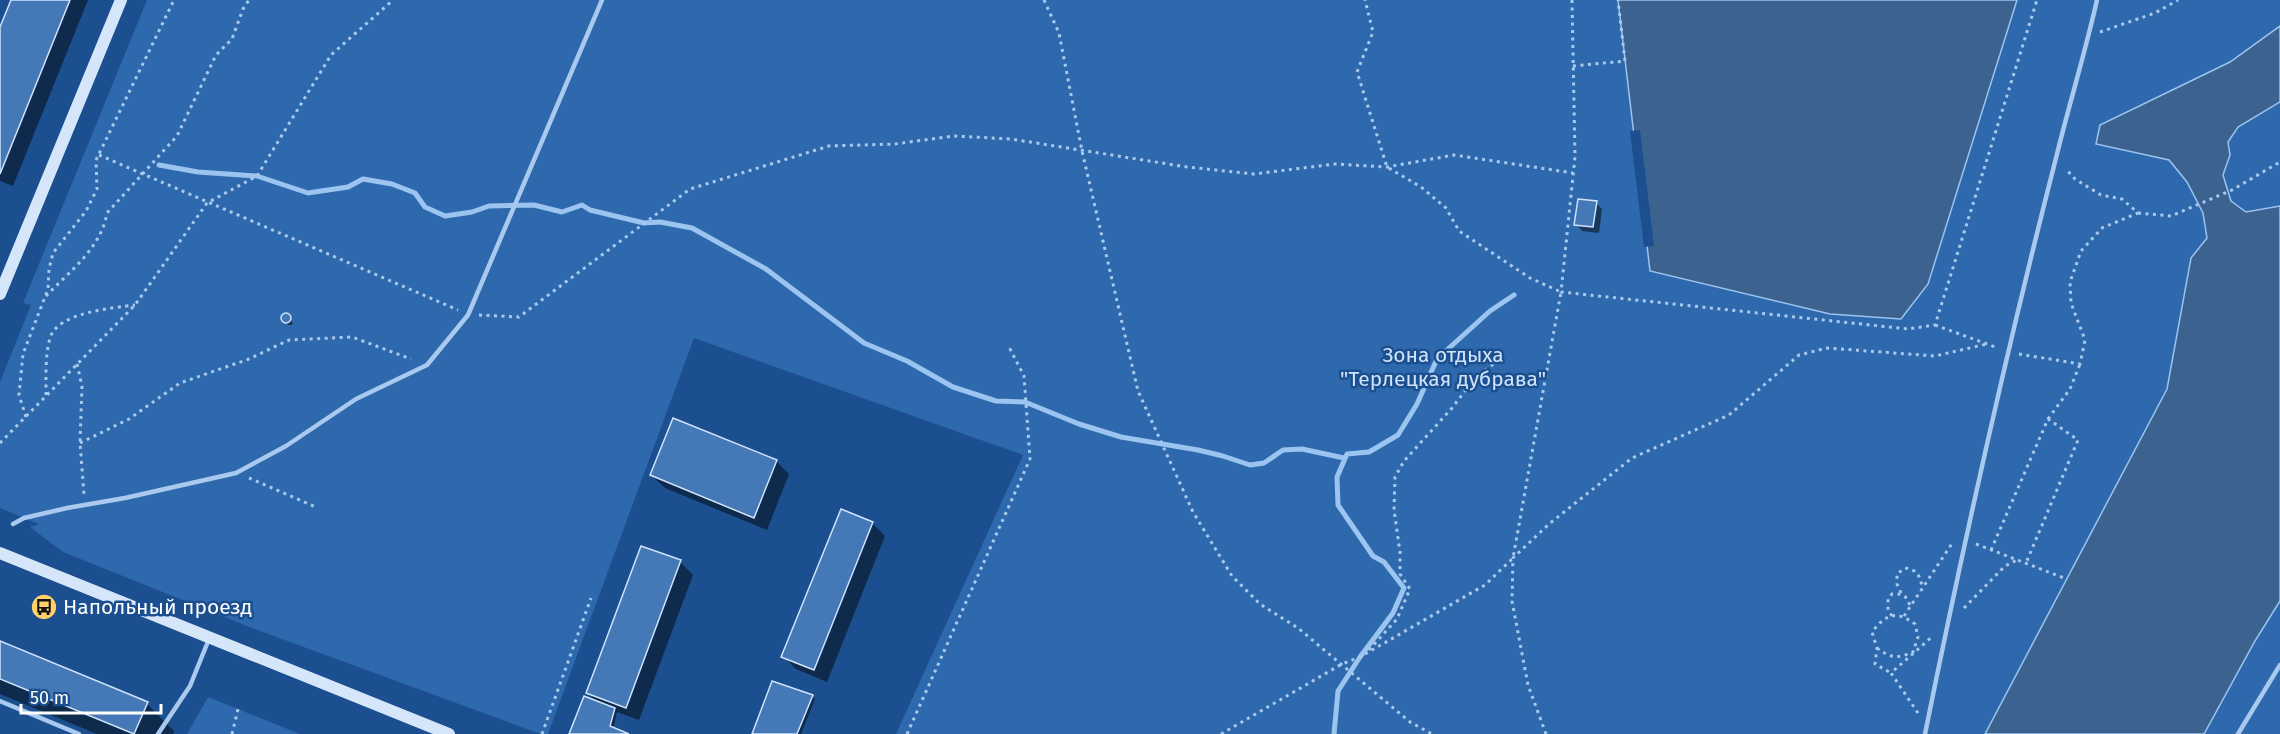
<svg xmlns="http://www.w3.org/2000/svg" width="2280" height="734" font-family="'Fira Sans',sans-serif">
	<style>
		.green { fill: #2e69ad }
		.water { fill: #3c6290; stroke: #9cc4f0; stroke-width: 1.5 }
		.pier { fill: #1b4f8f }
		.shadow { fill: #0007 }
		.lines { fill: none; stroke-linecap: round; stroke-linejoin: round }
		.stream { stroke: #9cc4f0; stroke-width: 5 }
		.building { fill: #4478b7; stroke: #cfe3fa; stroke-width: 1.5 }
		.path { stroke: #a9c9ee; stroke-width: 3; stroke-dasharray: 3 4.5; stroke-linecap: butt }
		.lane { stroke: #a9c9ee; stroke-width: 4.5 }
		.secondary { stroke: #d6e6fa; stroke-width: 12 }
		.labels { text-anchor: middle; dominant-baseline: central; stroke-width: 5; stroke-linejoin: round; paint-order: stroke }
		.park-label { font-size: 21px; fill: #cfe3fa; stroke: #1b4f8f }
		.poi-label { font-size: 21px; fill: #fff; stroke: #1b4f8f; text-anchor: start }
	</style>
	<rect width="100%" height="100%" fill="#1b4f8f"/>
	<path class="green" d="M147,0H2280V734H896L1023,455L694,338L548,734H541L252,628L63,552L30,527L39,524L0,508V382L31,305L23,303Z
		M208,697L300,734H187Z"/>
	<path class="water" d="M1618,0H2017L1928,284L1901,319L1830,314L1650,271Z
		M2280,26V102L2238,127L2228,142L2230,155L2223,175L2231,201L2246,212L2280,206V601L2255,641L2204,734H1985L2167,389L2191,258L2207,238L2203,213L2187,182L2169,160L2096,144L2100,125L2230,62Z"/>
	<path class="pier" d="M1640,130L1654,246L1644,247L1630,131Z"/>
	<path class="shadow" d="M12,0H88L13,186L0,181V31Z
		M1596,203L1602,209L1599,233L1582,231L1576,224Z
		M287,316L293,323L292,325H288L285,322L283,317Z
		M776,461L789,474L767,530L665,488L651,475Z
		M872,523L885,536L827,682L796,669L783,656Z
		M680,562L693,575L639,720L617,712L613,729L625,734H570L599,704L588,693Z
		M0,643L147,704L174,731L173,734H97L0,694Z
		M812,697L815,699L801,734H753Z"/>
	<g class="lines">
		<path class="stream" d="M159,165L198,172L257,176L308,193L348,187L363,179L392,184L415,193L425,207L445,216L472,212L489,206L534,205L562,212L582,205L590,210L644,223L660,222L692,228L766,269L864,343L907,361L953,387L996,401L1025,402L1079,424L1121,437L1198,450L1223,456L1250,465L1264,463L1283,450L1302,449L1344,458
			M1334,734L1338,691L1360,657L1393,613L1404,588L1384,562L1373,556L1338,505L1337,477L1347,454L1369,452L1398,435L1417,404L1437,359L1490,311L1514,295"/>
	</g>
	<path class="building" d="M11,0H70L0,174V27Z
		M1578,199L1597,201L1593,227L1574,225Z
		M281 318a5 5 0 1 1 10 0a5 5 0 1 1-10 0Z
		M673,418L777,460L754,518L650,475Z
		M841,509L873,522L814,670L781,657Z
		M641,546L681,560L626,708L586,693Z
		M0,641L148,702L134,734L0,679Z
		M772,681L813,695L797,734H752Z
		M584,696L615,708L610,726L629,734H569Z"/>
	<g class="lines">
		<path class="path" d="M1044,0L1059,33L1082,151L1138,391L1193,512L1232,576L1260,604L1298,628L1410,722L1432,734
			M1572,0L1575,157L1561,292L1908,329L1935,325L2037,0
			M2100,32L2155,13L2178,0
			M1573,66L1625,61L1618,0
			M99,155L458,310
			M2138,213L2171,216L2232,190L2280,162
			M46,296C70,271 101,248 107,213L177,136L216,55L232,39L243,9L249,0
			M479,315L519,317L690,189L829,146L895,144L954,136L1011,139L1187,167L1254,174L1335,164L1387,167L1454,155L1573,173
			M1935,325L1998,348
			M2019,354L2080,364L2085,340L2071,303L2070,282L2081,251L2102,228L2138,213L2122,199L2101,195L2075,179L2066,169
			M77,364L82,386L80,443L84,494
			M46,395C46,376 45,356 50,338C58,312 113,308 135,305
			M26,417L19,395L23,354L48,289L49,269L53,253L86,211L97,189L96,160L174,0
			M2048,419L2070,389L2080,364
			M0,443L135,305L207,203L257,176L331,55L393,0
			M80,443L129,419L180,383L249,359L289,340L352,337L411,359
			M249,478L316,507
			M1976,544L2064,578
			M1991,550L2048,419L2078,440L2026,563
			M1901,593L1897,584V574L1905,568C1917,570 1919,574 1922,586
			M1964,608L2005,566L2017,560
			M1892,616L1888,610V599L1892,594C1903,593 1907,596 1910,606
			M1904,616L1953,542
			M1877,648C1890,658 1897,659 1913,652L1918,637L1915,624C1896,610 1886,614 1872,632L1877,648L1875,664L1891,673
			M1369,650L1397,619L1410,589L1400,574V552L1394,510L1395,477L1404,461L1452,408L1475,378L1500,359
			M1918,713L1891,673L1933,636
			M232,734L239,705
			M542,734L591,598
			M907,734L1030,459L1024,376L1008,345
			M1221,734L1342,664L1360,657L1485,585L1513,558L1561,292L1530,278L1459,231L1446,208L1421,187L1387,167L1357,72L1373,32L1365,0
			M1546,734L1528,685L1512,601L1513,558L1549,524L1632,458L1729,415L1799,355L1827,348L1935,356L1987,344"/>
		<path class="lane" d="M13,524L24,518L67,508L125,498L236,473L286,446L356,399L427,365L468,315L602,0
			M0,701L79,734
			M158,734L190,686L209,639
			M1925,734C1964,541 2007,349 2056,158C2069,105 2085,53 2097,0
			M2238,734L2280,665"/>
		<path class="secondary" d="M0,294L121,0
			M0,553L449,734"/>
	</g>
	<defs>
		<g id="bus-disc" transform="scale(1.35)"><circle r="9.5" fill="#ffd166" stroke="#1b4f8f"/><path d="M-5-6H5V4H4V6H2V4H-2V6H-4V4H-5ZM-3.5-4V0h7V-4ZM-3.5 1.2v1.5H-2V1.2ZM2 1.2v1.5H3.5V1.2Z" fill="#111"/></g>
	</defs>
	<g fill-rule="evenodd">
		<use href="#bus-disc" x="44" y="607"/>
	</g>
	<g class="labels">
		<g class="park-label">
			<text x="1443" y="355">Зона отдыха<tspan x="1443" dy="24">"Терлецкая дубрава"</tspan></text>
		</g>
		<g class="poi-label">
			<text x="63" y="607">Напольный проезд</text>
		</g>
	</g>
	<path d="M21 704v9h140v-9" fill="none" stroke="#ffffff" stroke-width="3"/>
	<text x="30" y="704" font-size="18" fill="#ffffff" stroke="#1b4f8f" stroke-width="4.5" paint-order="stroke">50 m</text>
</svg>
